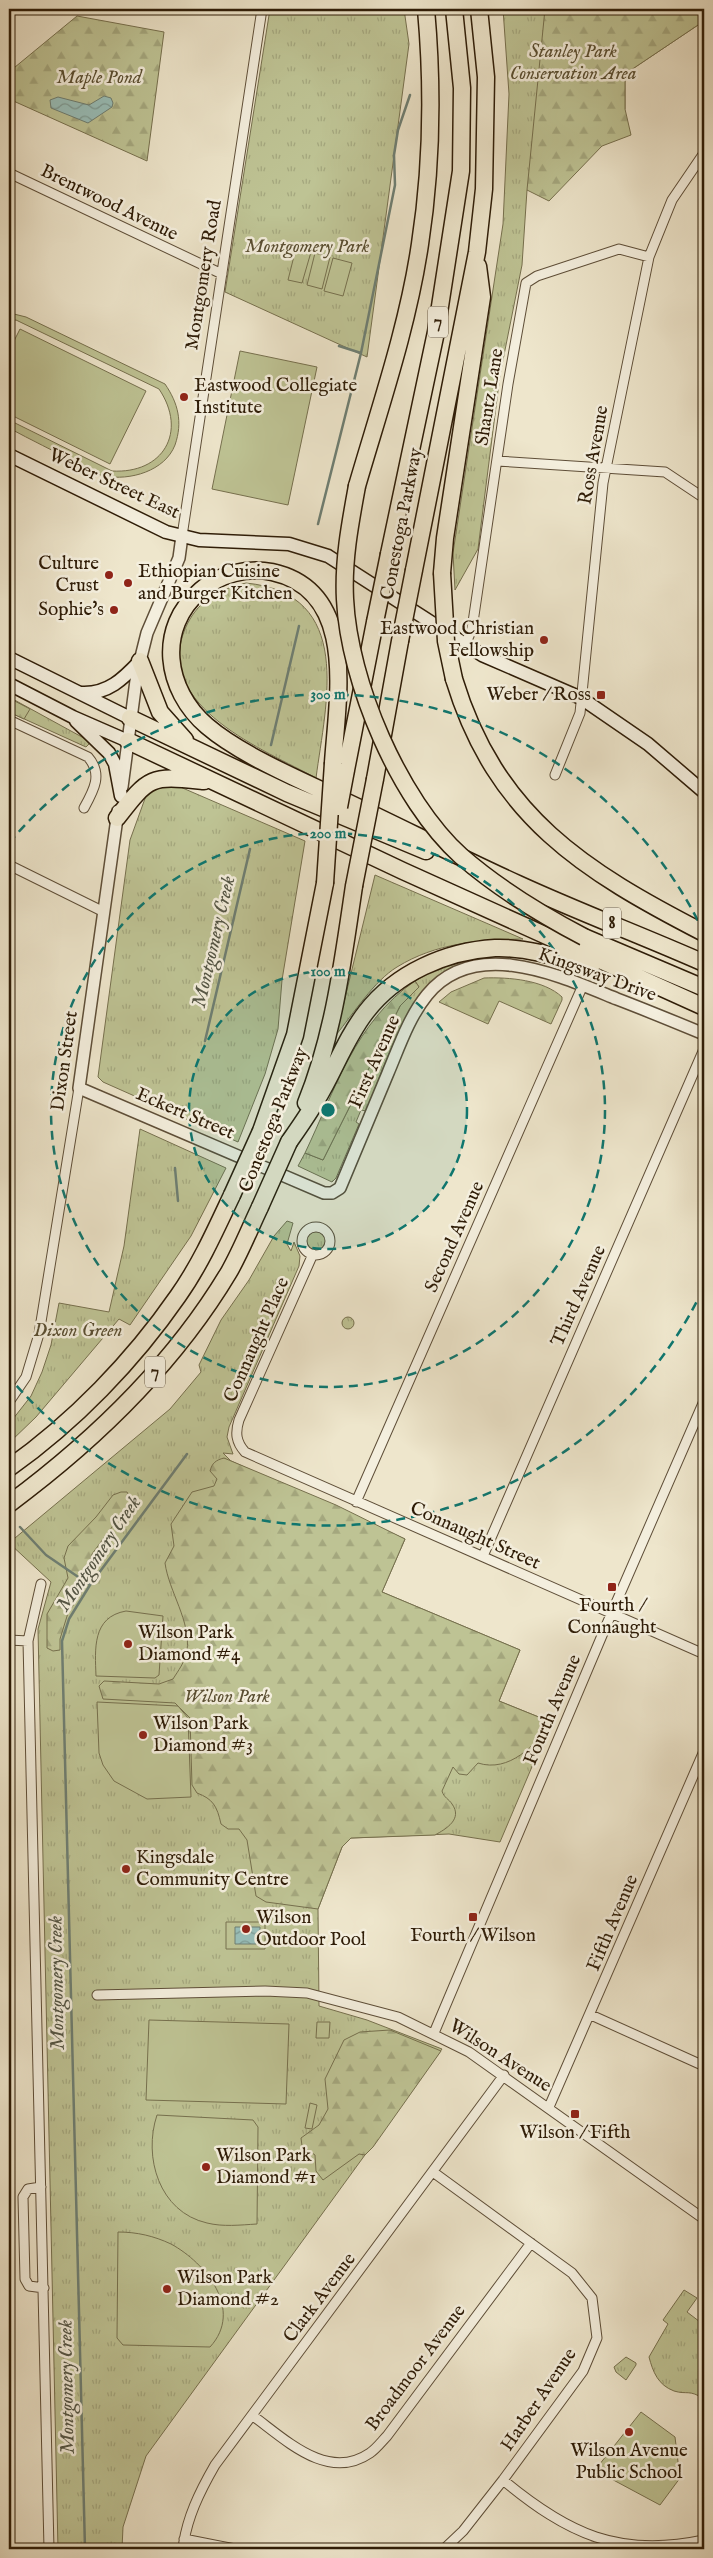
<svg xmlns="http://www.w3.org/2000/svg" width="713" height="2558" font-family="'IM FELL English',serif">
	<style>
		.grass { fill: url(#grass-tufts); stroke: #76704e }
		.forest { fill: url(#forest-firs); stroke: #76704e }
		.pitch { fill: #bec394; stroke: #76704e }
		.water { fill: url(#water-waves); stroke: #6e7e72 }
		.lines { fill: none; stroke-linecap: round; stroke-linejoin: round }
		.stream { stroke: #6e7e72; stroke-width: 2.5 }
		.minor-casing { stroke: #5e4e38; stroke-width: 11 }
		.tertiary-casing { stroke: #5e4e38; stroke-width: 14 }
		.secondary-casing { stroke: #2e1c07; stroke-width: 15 }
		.motorway-casing { stroke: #2e1c07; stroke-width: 19 }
		.minor { stroke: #f4efde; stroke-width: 9 }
		.tertiary { stroke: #f4efde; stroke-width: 11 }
		.secondary { stroke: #f4efde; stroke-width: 12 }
		.motorway { stroke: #eee6cc; stroke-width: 16 }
		.motorway-bridge-casing { stroke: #2e1c07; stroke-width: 19; stroke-linecap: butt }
		.motorway-bridge { stroke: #eee6cc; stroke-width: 16 }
		.ring { fill: none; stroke: #0f766e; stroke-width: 2.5; stroke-dasharray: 9 6 }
		.poi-dot { fill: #8f2418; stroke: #f4efde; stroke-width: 2 }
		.labels { text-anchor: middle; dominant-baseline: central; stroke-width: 5; stroke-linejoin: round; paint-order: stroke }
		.shield { fill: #f4efde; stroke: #695b48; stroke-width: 1 }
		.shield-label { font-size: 18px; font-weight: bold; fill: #2e1c07 }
		.park-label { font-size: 19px; font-style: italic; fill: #594e31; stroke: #f4efde }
		.street-label { font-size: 19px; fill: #2e1c07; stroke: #f4efde }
		.poi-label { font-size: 19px; fill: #2e1c07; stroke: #f4efde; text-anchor: start }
		.water-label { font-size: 20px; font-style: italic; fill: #535545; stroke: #f4efde }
		.centre { fill: #0f766e; stroke: #f4efde; stroke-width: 2.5 }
		.ring-label { font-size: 15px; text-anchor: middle; font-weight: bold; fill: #0f766e; stroke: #f4efde; stroke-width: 5; stroke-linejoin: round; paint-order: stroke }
	</style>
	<defs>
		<pattern id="grass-tufts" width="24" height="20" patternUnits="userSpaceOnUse" patternTransform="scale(1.25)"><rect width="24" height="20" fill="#bec394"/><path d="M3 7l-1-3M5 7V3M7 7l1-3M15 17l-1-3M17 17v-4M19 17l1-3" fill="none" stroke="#a4a77e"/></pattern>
		<pattern id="forest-firs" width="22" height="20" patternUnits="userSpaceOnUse" patternTransform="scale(1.25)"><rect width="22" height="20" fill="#bec394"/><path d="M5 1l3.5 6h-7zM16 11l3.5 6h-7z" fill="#a4a77e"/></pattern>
		<pattern id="water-waves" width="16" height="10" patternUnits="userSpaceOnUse" patternTransform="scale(1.25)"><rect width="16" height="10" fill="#99bfb9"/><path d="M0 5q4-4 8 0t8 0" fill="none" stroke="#7d9a94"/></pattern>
	</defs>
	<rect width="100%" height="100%" fill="#eee6cc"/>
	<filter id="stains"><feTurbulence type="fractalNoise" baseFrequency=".004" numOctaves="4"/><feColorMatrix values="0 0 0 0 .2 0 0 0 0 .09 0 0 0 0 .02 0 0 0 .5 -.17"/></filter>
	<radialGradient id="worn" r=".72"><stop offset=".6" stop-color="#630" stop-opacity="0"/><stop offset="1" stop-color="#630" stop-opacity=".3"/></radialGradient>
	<path class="grass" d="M270,9H404L409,44L367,357L225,292Z
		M503,9H704V21L625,74V109L555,182L527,190L522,265L500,375L478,549L455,590L453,553L503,224L509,94Z
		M246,583C355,594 326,702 316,778C265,750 153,707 185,629C197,601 217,590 246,583Z
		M9,697L91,742L86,747L9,712Z
		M178,786L305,841L282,980L278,1029L265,1074L238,1142L103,1082L98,1077L130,840L147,793L155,787Z
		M375,875L523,939C478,940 436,943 397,967C374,981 353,1014 336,1035Z
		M488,956V960C471,964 451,967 437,977C403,1004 383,1071 366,1111L361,1110L356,1122L359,1124L336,1178L332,1182L298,1166L305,1153L323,1160L400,1006L419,987L415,981L447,963Z
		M140,1129L226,1168L191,1236L130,1325L119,1319L36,1417L9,1443V1424L31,1396L42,1372L51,1345L59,1303L109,1312L124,1246Z
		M287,1221L293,1223L287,1244L291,1251L294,1242L300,1256L299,1266L229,1427L227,1437L233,1454L223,1453L231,1461L405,1539L382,1592L520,1650L499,1701L551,1722L500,1842L449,1834L351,1838L342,1847L318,1909L319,2006L367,2020L442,2049L146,2456L123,2527L122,2549H58L38,1629L51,1582L9,1543L170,1409L201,1372L199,1365L221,1320L249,1280L274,1236Z
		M305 1240a11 11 0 1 1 22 0a11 11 0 1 1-22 0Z
		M342 1323a6 6 0 1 1 12 0a6 6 0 1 1-12 0Z
		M684,2290L697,2298L687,2312L704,2325V2399C689,2389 687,2395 674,2391C658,2385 653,2372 649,2357L668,2324L663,2320Z
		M626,2357L636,2363V2365L626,2380L616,2372L614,2367Z"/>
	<path class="forest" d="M545,9H704V21L625,74V109L631,135L602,146L549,201L527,190Z
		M77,16L164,32L147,161L9,99V72Z
		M9,698L30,709L24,719L9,712Z
		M484,978C509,977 544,980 562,997V1000L551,1024L499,1001L488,1024L439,1002L451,992Z
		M415,981L419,987L400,1006L323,1160L305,1153C335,1090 355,1022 415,981Z
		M224,1458L336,1505L405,1539L382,1592L520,1650L499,1701L551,1722C536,1745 509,1773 478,1763L467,1775L459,1774L453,1767L442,1791C444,1798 449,1799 452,1804C463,1819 446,1829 435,1835L351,1838L342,1847L318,1909L266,1902L256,1896L247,1840L239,1829H228L221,1824C217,1806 213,1799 197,1793L192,1785L190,1718L175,1703L103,1699L99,1686L104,1681L159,1684L173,1679C178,1671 185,1662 187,1651C191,1621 169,1592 165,1563L174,1546L171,1524L192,1492L214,1486L217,1479L210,1471C212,1463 216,1460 224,1458Z
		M121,1492H127L131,1499L129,1504L92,1554L85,1587L68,1613L60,1639V1650L53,1651L47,1648V1614L68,1578L64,1558L68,1546L96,1517L113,1495Z
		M390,2030L441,2051L373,2147L365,2155L359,2154L323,2180L316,2171L315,2155L302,2146L301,2138L319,2125L328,2109L325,2079L344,2040L360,2032Z"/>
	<path class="pitch" d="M296,248L311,252L302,283L288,280Z
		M315,253L330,257L322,289L307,285Z
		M333,258L352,263L343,296L324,291Z
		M10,313L26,317L165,384C178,403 183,422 175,445C165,471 130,481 104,476C95,474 85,467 77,463C54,451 31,440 9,428V420L112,471C163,474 188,432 159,389L16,320L9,321Z
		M20,329L146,391L110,464L9,414V351Z
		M240,351L317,367L288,505L212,489Z
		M126,1611L163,1616L159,1675L155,1678L96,1676C95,1649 92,1617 126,1611Z
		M97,1702L178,1706L188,1718L191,1797L147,1799L114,1781L103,1765L99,1753Z
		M226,1922H265V1949H226Z
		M149,2020L289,2024L286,2104L146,2100Z
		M317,2022H330L329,2038H316Z
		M310,2103L317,2105L312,2129L305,2128Z
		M157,2115L253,2120L258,2127L257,2224C240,2225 223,2227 207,2223C159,2212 143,2157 157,2115Z
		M118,2232C137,2232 154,2236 171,2244C206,2263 244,2310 210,2347L123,2345L117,2338Z
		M641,2412L675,2437L680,2478L660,2505L604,2475L601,2473L599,2465Z"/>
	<path class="water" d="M104,96L111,98L113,103L112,107L88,123L51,108L50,100L58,97L89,105Z
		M235,1927H260V1944H235Z"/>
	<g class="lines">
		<path class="stream" d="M339,346L361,353
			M318,524L361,353L395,185L394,155L398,130L410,95
			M271,745L299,626
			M205,1041L250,849
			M175,1168L178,1201
			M20,1527L46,1555L90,1585
			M85,2549L62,1641L69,1619L90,1585L187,1454"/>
		<g class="minor-casing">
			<path id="minor" d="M9,173L222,274
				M497,461L665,472L704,498
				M182,536L262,9
				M465,645L472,629L508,384L526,283L537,276L619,249L649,257
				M9,720L88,757C103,774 94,790 84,808
				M555,775L580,713L603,483L649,257L672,200L704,153
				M9,865L104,912
				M302 1241a14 14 0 1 1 28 0a14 14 0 1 1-28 0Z
				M313,1254L239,1420C235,1433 236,1442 245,1452L704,1654
				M9,1402L26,1377L39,1334L79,1088
				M356,1502L583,985
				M483,1556L704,1049
				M41,1584L28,1641L49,2549
				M9,1640L28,1641
				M97,1995L265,1991L307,1993L398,2017L469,2052L704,2219
				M591,2015L704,2066
				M434,2033L606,1626L704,1401
				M549,2107L704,1751
				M433,2172L572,2273L592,2298L597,2338L583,2371L503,2480L463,2531L444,2549
				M41,2187L28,2189L23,2197L25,2279L29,2286L44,2288
				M253,2416C286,2440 328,2482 370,2453C377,2448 382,2441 387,2436L531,2243
				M503,2480C568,2534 619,2558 704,2540
				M184,2539L235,2549
				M183,2549C186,2519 200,2491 215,2465L504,2075"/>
		</g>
		<g class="tertiary-casing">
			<path id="tertiary" d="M122,787L137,673L147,633L179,558L182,536
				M118,811L79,1088L324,1193H332L340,1188C356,1149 372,1111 388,1073C399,1047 409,1017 427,995C475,936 560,976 617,999C646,1010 675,1022 704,1034"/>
		</g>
		<g class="secondary-casing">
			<path id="secondary" d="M9,455L166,532L199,540L289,544L328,556L482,655L581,698L648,744L704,792
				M9,658L130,718
				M9,684L73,717L128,741
				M82,693C108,694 123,679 140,661
				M76,721L109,753L115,764L121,796"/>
		</g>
		<g class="motorway-casing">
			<path id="motorway" d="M357,486C380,407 408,326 420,244C432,166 433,87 426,9
				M389,554L436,332L461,171L462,88L454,9
				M414,570L477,252L484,189L486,77L479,9
				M442,573L445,538L482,297L478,266
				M140,661L160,712L185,740
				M454,679C496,817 584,871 704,933
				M130,718L287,793L426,851
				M128,741L403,871L704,1007
				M333,763C337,699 359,591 272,572C247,567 220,574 201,590C156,628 165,690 207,726C242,756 307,783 349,803C406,830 461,858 518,884C579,912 643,936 704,963
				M346,770L375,622
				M375,779L400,641
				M117,818C150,775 151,776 204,781
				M584,937L704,988
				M306,1103C334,1034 343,960 354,886
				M261,1131L295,1035L325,883
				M289,1142C298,1129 308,1115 316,1101C334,1072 345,1039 366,1012C396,973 446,951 495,948C527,947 561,958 591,967
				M9,1468C74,1422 133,1361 178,1296C200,1265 216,1229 232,1195
				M9,1504C94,1441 174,1364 229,1272C241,1251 250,1228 260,1207"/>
		</g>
		<use href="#minor" class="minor"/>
		<use href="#tertiary" class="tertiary"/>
		<use href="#secondary" class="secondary"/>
		<use href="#motorway" class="motorway"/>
		<g class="motorway-bridge-casing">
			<path id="motorway-bridge" d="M357,486C350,524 343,561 345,599C349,682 399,800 461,856C499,889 540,914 584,937
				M442,573L446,641L454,679
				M375,622L389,554
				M400,641L414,570
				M339,807L346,770
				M325,883L333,763
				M354,886L375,779
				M232,1195L261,1131
				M260,1207L289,1142"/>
		</g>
		<use href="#motorway-bridge" class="motorway-bridge"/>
	</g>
	<circle cx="328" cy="1110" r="139" fill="#0f766e" fill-opacity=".12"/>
	<g class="ring">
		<circle cx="328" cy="1110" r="139"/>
		<circle cx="328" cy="1110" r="277"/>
		<path d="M703 1289A416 416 0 0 1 9 1377M9 843A416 416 0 0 1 703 931"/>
	</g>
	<g class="poi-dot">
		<circle cx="184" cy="397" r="5"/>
		<circle cx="109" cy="575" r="5"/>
		<circle cx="128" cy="583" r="5"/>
		<circle cx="114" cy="610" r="5"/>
		<circle cx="544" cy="640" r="5"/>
		<rect x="596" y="690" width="10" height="10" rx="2.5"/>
		<rect x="607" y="1582" width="10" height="10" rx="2.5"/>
		<circle cx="128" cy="1644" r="5"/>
		<circle cx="143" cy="1735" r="5"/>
		<circle cx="126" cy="1869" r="5"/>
		<rect x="468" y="1912" width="10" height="10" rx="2.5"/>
		<circle cx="246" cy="1929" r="5"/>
		<rect x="570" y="2109" width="10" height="10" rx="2.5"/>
		<circle cx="206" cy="2167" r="5"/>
		<circle cx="167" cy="2289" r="5"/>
		<circle cx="629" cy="2432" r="5"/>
	</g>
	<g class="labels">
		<g class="shield">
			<rect x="428" y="306.5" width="20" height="31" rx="4"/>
			<rect x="603" y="907.5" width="18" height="31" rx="4"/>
			<rect x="145" y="1356.5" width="20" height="31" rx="4"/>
		</g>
		<g class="shield-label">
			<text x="438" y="322">7</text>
			<text x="612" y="923">8</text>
			<text x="155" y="1372">7</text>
		</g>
		<g class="park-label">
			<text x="573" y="52">Stanley Park<tspan x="573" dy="22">Conservation Area</tspan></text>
			<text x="99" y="78">Maple Pond</text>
			<text x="307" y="247">Montgomery Park</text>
			<text x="78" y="1331">Dixon Green</text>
			<text x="227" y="1697">Wilson Park</text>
		</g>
		<g class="street-label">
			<text transform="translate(109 203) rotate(26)">Brentwood Avenue</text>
			<text transform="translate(204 275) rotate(-81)">Montgomery Road</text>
			<text transform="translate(490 397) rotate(-81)">Shantz Lane</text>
			<text transform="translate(594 455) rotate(-80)">Ross Avenue</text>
			<text transform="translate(114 484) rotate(25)">Weber Street East</text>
			<text transform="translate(402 524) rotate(-79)">Conestoga Parkway</text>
			<text transform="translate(597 975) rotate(20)">Kingsway Drive</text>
			<text transform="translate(65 1061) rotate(-82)">Dixon Street</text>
			<text transform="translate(375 1062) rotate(-66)">First Avenue</text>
			<text transform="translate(185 1114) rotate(23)">Eckert Street</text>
			<text transform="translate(274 1120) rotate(-68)">Conestoga Parkway</text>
			<text transform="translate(455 1237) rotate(-66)">Second Avenue</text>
			<text transform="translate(579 1296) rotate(-66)">Third Avenue</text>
			<text transform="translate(257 1340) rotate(-66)">Connaught Place</text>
			<text transform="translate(475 1536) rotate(24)">Connaught Street</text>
			<text transform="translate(553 1710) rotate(-67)">Fourth Avenue</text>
			<text transform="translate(613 1923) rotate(-67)">Fifth Avenue</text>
			<text transform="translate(500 2056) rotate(33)">Wilson Avenue</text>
			<text transform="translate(320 2298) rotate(-53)">Clark Avenue</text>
			<text transform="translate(416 2368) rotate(-53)">Broadmoor Avenue</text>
			<text transform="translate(539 2400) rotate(-56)">Harber Avenue</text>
		</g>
		<g class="poi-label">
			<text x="194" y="386">Eastwood Collegiate<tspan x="194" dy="22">Institute</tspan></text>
			<text x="99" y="564" text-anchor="end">Culture<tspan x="99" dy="22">Crust</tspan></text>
			<text x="138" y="572">Ethiopian Cuisine<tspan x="138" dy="22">and Burger Kitchen</tspan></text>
			<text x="104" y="610" text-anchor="end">Sophie's</text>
			<text x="534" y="629" text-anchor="end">Eastwood Christian<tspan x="534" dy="22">Fellowship</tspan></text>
			<text x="591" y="695" text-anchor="end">Weber / Ross</text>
			<text x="612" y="1606" text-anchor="middle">Fourth /<tspan x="612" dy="22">Connaught</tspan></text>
			<text x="138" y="1633">Wilson Park<tspan x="138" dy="22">Diamond #4</tspan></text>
			<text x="153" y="1724">Wilson Park<tspan x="153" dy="22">Diamond #3</tspan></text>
			<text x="136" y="1858">Kingsdale<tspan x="136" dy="22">Community Centre</tspan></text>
			<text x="256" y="1918">Wilson<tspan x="256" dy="22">Outdoor Pool</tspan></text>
			<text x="473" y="1936" text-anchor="middle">Fourth / Wilson</text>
			<text x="575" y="2133" text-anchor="middle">Wilson / Fifth</text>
			<text x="216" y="2156">Wilson Park<tspan x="216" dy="22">Diamond #1</tspan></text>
			<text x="177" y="2278">Wilson Park<tspan x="177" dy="22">Diamond #2</tspan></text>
			<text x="629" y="2451" text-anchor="middle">Wilson Avenue<tspan x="629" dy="22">Public School</tspan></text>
		</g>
		<g class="water-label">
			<text transform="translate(214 942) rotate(-77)">Montgomery Creek</text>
			<text transform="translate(99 1554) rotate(-56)">Montgomery Creek</text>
			<text transform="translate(57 1983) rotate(-91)">Montgomery Creek</text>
			<text transform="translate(67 2387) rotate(-91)">Montgomery Creek</text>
		</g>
	</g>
	<circle cx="328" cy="1110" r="8" class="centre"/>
	<g class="ring-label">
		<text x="328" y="699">300 m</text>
		<text x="328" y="838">200 m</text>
		<text x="328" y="976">100 m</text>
	</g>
	<rect width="713" height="2558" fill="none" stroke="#eee6cc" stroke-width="30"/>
	<rect x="10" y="10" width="693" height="2538" fill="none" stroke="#2e1c07" stroke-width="2.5"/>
	<rect x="15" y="15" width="683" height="2528" fill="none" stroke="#2e1c07"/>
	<rect width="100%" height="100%" filter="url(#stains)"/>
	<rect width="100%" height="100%" fill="url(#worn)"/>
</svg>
